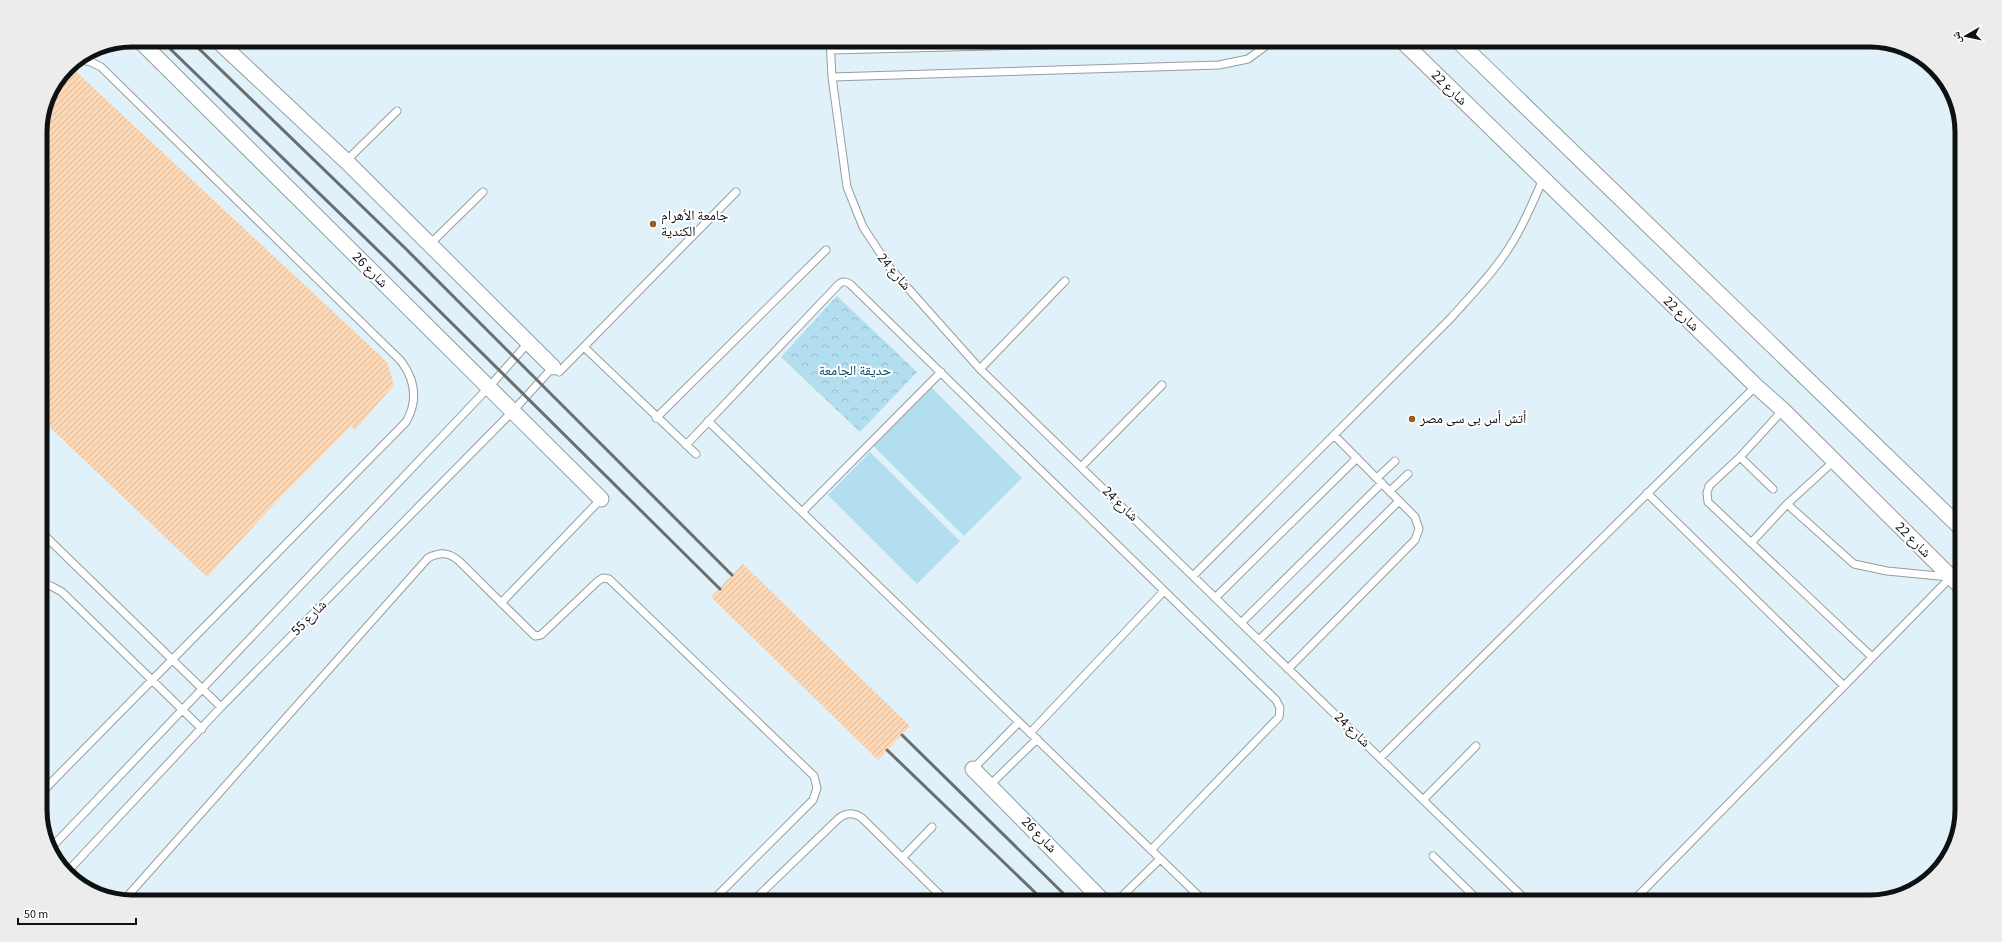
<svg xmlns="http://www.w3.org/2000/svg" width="2002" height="942" font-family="'Source Sans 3','Noto Naskh Arabic',sans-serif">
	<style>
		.built { fill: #e1f1f9 }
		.park { fill: url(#park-crowns) }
		.garden { fill: #b2def0 }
		.building { fill: url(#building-hatch) }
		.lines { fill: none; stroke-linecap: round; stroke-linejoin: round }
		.lane-casing { stroke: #959ea1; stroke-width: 9 }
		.street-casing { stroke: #959ea1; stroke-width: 17 }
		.lane { stroke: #fff; stroke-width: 7 }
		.street { stroke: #fff; stroke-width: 15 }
		.rail { stroke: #696e70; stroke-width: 3 }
		.poi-dot { fill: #975d1a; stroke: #fff; stroke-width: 1.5 }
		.labels { text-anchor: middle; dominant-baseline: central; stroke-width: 4; stroke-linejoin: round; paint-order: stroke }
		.street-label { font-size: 14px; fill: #0e1112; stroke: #fff }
		.poi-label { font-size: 14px; fill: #0e1112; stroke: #fff; text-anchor: start }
		.park-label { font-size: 14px; fill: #00495e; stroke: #fff }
		.rim { fill: none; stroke: #0e1112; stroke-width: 5 }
	</style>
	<defs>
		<pattern id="park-crowns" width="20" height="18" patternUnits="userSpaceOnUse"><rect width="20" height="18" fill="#b2def0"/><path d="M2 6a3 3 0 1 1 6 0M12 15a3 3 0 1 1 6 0" fill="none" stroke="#98bdcd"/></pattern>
		<pattern id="building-hatch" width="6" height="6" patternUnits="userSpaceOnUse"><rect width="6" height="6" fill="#fcd8b7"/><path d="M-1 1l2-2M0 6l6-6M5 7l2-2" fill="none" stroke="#d7b89c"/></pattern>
	</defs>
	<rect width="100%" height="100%" fill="#f4fcff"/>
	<path class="built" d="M132,40H1870L1906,47L1946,81L1962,126V810L1955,846L1921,886L1870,902H132L96,895L56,861L40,816V126L47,96L67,67L97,47Z"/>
	<path class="park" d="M837,296L917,372L860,432L781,357Z"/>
	<path class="garden" d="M931,387L1022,478L964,536L873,446Z
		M870,452L960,541L917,584L828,495Z"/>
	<path class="building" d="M69,65L387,362L394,385L355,430L351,426L278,500L207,577L40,418V126L47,96Z
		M743,564L910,726L878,760L711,597Z"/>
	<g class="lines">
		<g class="lane-casing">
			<path id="lane" d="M830,40L832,77L847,187L863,227L890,268L980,369L1528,902
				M1252,40L1272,42
				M831,50L1233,40
				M832,77L1219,65L1248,59L1274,40
				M346,161L397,111
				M429,245L483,192
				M584,347L696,454
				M980,369L1065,281
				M559,372L736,192
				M1783,410L1740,457L1709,486L1707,493L1708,502L1872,657
				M656,418L826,250
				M708,421L1205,902
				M686,445L838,285C842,281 845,281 850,284L1276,700L1280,708L1279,717L1151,850
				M1740,457L1773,489
				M1081,467L1162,385
				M1377,478L1395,461
				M1390,491L1408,474
				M1647,493L1844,686
				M1787,504L1854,564L1887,571L1949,577
				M802,512L941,372
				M40,531L221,707
				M1751,543L1787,504L1834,461
				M1193,576L1451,318C1473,293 1498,268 1515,238C1526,219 1534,200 1543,179
				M40,583L51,586L62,592L202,729
				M1215,598L1357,458
				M501,603L601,499
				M1241,623L1382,483
				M1259,640L1399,501
				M1958,649L1962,645
				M1288,669L1415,540L1419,529L1415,517L1334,435
				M1030,733L1164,591
				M1380,758L1756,386
				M973,769L1019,722
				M990,785L1037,739
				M40,794L406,422C418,401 416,381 401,361L101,67L91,62L78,59
				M1423,800L1476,746
				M51,848L489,387L528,343
				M1433,856L1480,902
				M902,858L932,827
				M68,871L221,707L513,411L553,367
				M124,900L428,558C440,552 449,552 459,561L535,636L541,635L598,581L603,578L609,579L814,776L817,788L813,800L711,902
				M752,902L838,819C846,812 855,812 863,819L947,902
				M1116,902L1160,859
				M1632,902L1951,577"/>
		</g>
		<g class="street-casing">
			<path id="street" d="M139,40L601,499
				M217,40L346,161L553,367
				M1401,40L1756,386L1783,410L1962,588
				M1457,40L1962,529
				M973,769L1104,902"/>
		</g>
		<use href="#lane" class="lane"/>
		<use href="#street" class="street"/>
		<path class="rail" d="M161,40L392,264L720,589
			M190,40L405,248L732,575
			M902,735L1072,902
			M887,750L1045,902"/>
	</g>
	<g class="poi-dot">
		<circle cx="653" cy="224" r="4"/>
		<circle cx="1412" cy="419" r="4"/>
	</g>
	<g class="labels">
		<g class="street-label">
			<text transform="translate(1449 88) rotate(44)">شارع 22</text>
			<text transform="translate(370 270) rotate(45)">شارع 26</text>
			<text transform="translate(894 272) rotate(50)">شارع 24</text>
			<text transform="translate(1681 314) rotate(44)">شارع 22</text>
			<text transform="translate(1120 504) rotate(44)">شارع 24</text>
			<text transform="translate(1913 540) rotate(45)">شارع 22</text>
			<text transform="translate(309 618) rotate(-45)">شارع 55</text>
			<text transform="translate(1352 730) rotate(44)">شارع 24</text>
			<text transform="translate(1039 835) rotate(46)">شارع 26</text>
		</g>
		<g class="poi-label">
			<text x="661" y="216">جامعة الأهرام<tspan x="661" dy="16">الكندية</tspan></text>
			<text x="1420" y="419">أتش أس بى سى مصر</text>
		</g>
		<g class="park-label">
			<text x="855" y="371">حديقة الجامعة</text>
		</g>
	</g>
	<path d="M0 0H2002V942H0ZM132 47H1870A85 85 0 0 1 1955 132V810A85 85 0 0 1 1870 895H132A85 85 0 0 1 47 810V132A85 85 0 0 1 132 47Z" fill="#ececec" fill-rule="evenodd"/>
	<path class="rim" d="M132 47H1870A85 85 0 0 1 1955 132V810A85 85 0 0 1 1870 895H132A85 85 0 0 1 47 810V132A85 85 0 0 1 132 47Z"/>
	<g transform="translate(1966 36) rotate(261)" stroke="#ffffff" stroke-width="3" paint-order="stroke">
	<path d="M0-3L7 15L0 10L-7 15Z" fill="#0e1112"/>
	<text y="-6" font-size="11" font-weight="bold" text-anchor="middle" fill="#0e1112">ش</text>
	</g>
	<path d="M18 918v6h118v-6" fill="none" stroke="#0e1112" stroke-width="2"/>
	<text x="24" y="918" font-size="12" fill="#0e1112" stroke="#ffffff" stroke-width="3" paint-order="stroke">50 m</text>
</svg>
